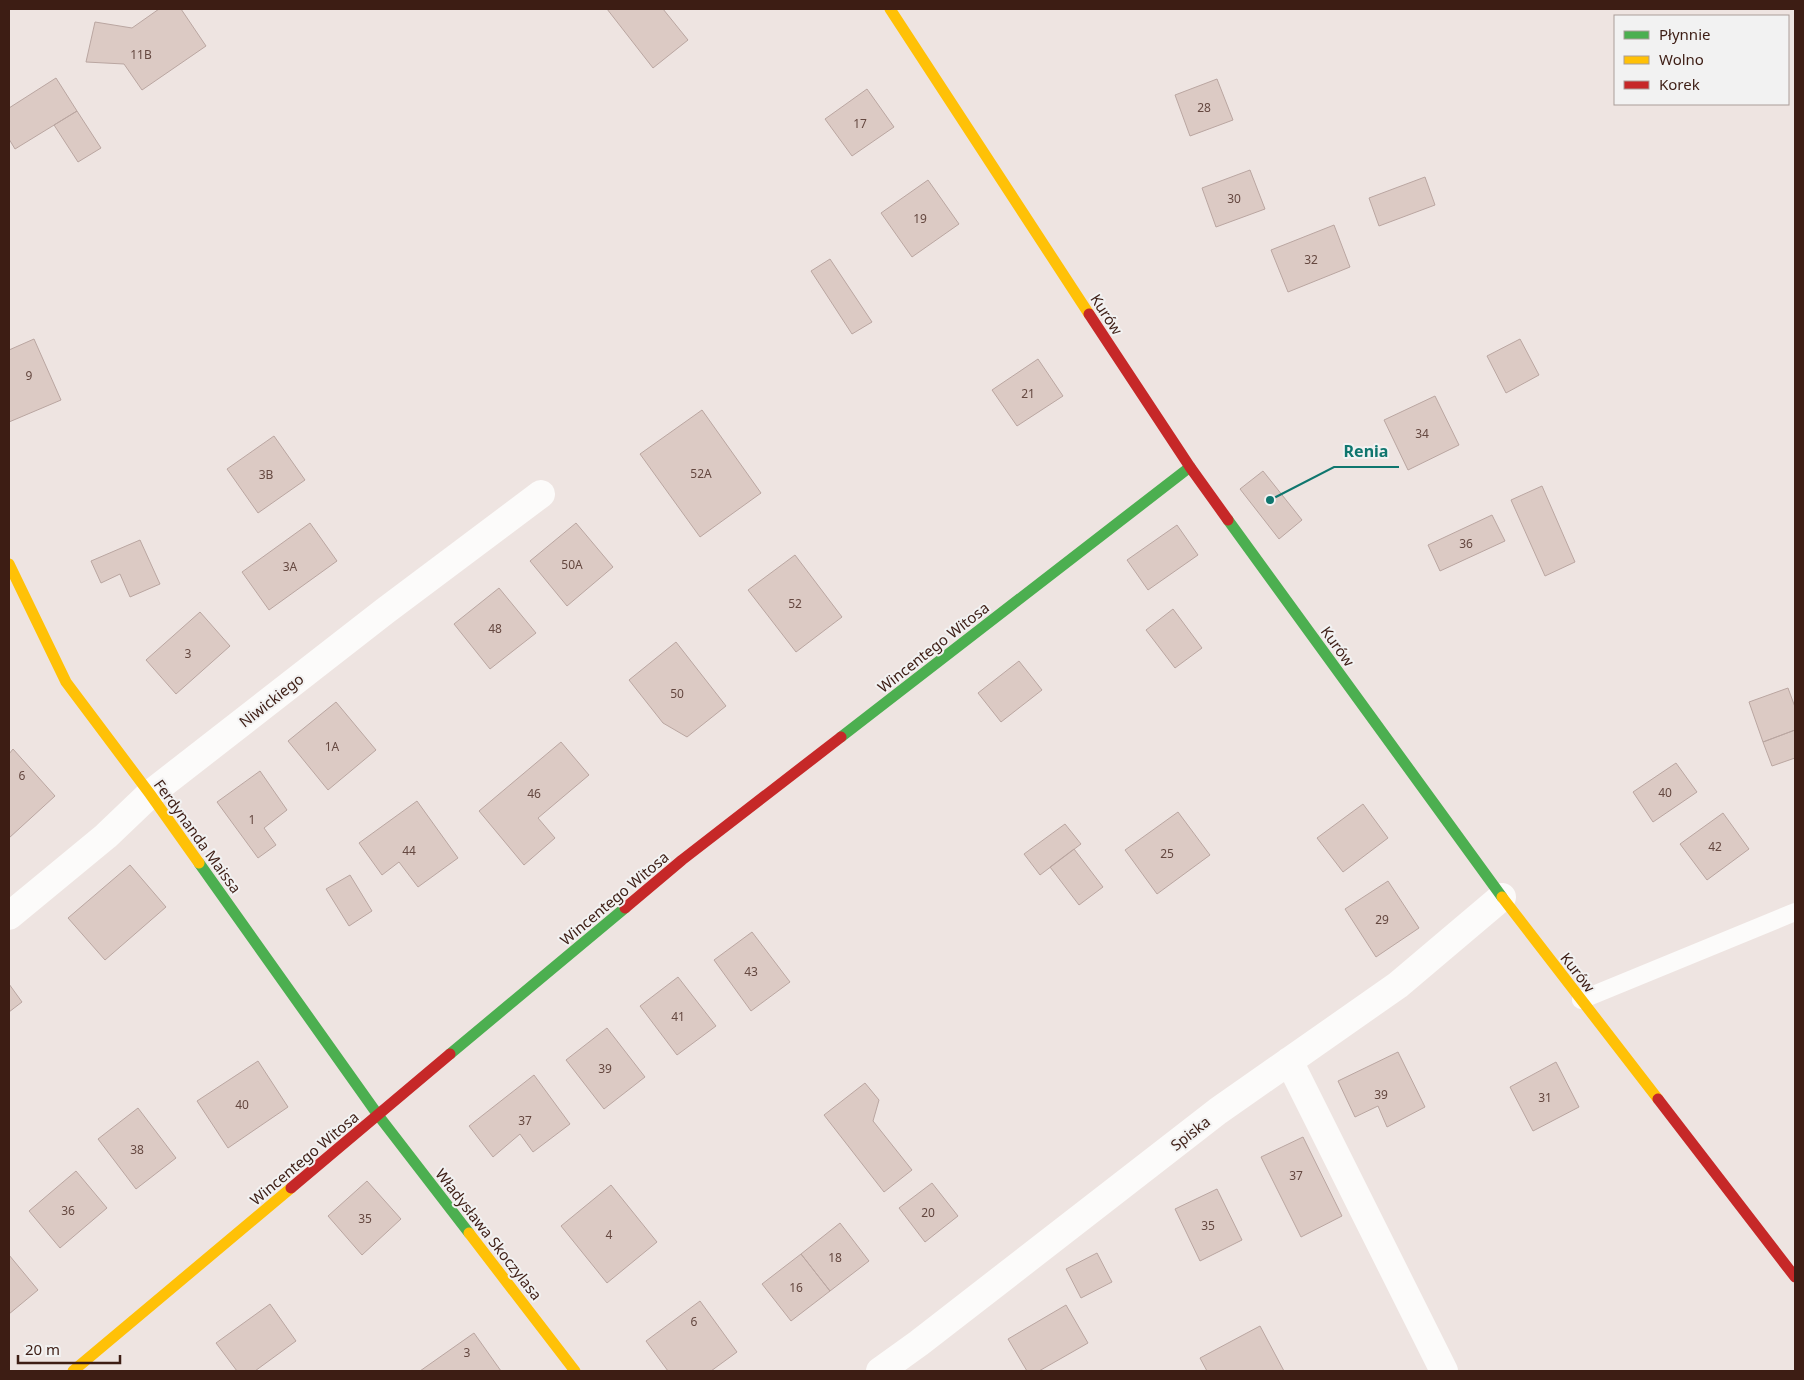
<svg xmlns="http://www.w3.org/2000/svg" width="1804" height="1380" font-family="'Noto Sans',sans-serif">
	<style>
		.building { fill: #dccac4; stroke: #baa6a1 }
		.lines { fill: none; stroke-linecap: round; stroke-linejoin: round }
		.lane { stroke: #fcfbfa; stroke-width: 18 }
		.street { stroke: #fcfbfa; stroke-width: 28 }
		.fast { stroke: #4caf50; stroke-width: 11 }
		.slow { stroke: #ffc107; stroke-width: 11 }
		.jam { stroke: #c62828; stroke-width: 11 }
		.labels { text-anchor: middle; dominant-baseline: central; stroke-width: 4; stroke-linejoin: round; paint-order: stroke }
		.number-label { font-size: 12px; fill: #654840 }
		.street-label { font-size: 15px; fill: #3d1d14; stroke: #f2f2f2 }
		.leader { fill: none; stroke: #0f766e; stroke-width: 2 }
		.callout-dot { fill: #0f766e; stroke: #f2f2f2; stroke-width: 2 }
		.callout-label { font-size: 16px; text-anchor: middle; font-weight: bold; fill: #0f766e; stroke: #f2f2f2; stroke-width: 4; stroke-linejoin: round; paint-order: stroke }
	</style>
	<rect width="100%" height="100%" fill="#eee4e1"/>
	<path class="building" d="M159,9H181L206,46L142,90L124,64L86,62L95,22L132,28Z
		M607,9H663L688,40L653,68Z
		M56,78L77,111L15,149L9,139V108Z
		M1217,79L1233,120L1190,136L1175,95Z
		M867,89L894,127L852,156L825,119Z
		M77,111L101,148L78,162L54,125Z
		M1250,170L1265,209L1216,227L1202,188Z
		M1425,177L1435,205L1379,226L1369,198Z
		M928,180L959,224L912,257L881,213Z
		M1334,225L1350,267L1288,292L1271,250Z
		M830,259L872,322L852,334L811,271Z
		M34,339L61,400L9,422V350Z
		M1520,339L1539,375L1506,393L1487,356Z
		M1038,359L1063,396L1017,426L992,390Z
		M1435,396L1459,445L1408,470L1384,420Z
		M702,410L761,493L700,537L640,454Z
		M274,436L305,480L258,513L227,469Z
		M1263,471L1302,520L1279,539L1240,489Z
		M1542,486L1575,562L1545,576L1511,500Z
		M1492,515L1505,541L1440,571L1428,545Z
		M310,523L337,561L269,610L242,572Z
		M576,523L613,567L567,606L530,561Z
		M1177,525L1198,555L1148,590L1127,560Z
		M140,540L160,584L130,597L120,574L101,583L91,561Z
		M795,555L842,617L796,652L748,590Z
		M499,588L536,633L490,669L454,624Z
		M1173,609L1202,648L1175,668L1146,630Z
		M200,612L230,646L176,694L146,660Z
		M676,642L726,706L687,737L663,723L629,680Z
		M1019,661L1042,690L1001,722L978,693Z
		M1788,688L1795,707V730L1763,742L1749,702Z
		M336,702L376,750L328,790L288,741Z
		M1795,730V758L1772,766L1763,742Z
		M561,742L589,775L538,818L555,838L524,865L479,811Z
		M13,749L55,796L9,838V754Z
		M1676,763L1697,792L1653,822L1633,792Z
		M260,771L287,810L264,828L276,845L258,858L217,802Z
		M417,801L458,858L418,887L399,862L382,875L359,843Z
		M1363,804L1388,838L1343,872L1317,838Z
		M1178,812L1210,855L1157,894L1125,850Z
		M1723,813L1749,849L1707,880L1680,844Z
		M1065,824L1081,844L1040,875L1024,854Z
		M1074,849L1103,887L1079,905L1050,867Z
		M130,865L166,907L105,960L68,918Z
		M350,875L372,911L349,926L326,889Z
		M1388,881L1419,928L1376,957L1345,909Z
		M752,932L790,982L751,1011L714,960Z
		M678,977L716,1026L677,1055L640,1006Z
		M9,984L22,1002L9,1012Z
		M607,1028L645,1077L604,1109L566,1060Z
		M1398,1052L1425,1107L1387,1127L1378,1106L1355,1117L1338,1081Z
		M258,1061L288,1107L228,1148L197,1101Z
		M1556,1062L1579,1107L1533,1131L1510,1087Z
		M534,1075L570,1124L533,1152L520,1134L493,1157L469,1126Z
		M865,1083L879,1100L873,1121L912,1170L884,1192L824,1115Z
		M138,1108L176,1158L136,1189L98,1139Z
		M1303,1137L1342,1216L1301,1237L1261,1157Z
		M76,1171L107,1208L60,1248L29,1211Z
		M367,1181L401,1219L362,1255L328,1216Z
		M932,1183L958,1216L925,1242L899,1208Z
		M611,1185L657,1242L607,1283L561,1226Z
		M1217,1189L1242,1240L1200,1261L1175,1209Z
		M840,1223L869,1261L830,1291L801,1254Z
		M1097,1253L1112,1282L1081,1298L1066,1269Z
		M801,1254L830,1291L791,1321L762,1284Z
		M9,1255L38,1290L9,1314Z
		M700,1301L737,1352L711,1371H668L646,1341Z
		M270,1304L296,1341L255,1371H237L216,1343Z
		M1066,1305L1088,1343L1039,1371H1027L1008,1339Z
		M1260,1326L1284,1371H1207L1200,1358Z
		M474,1333L501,1371H420Z"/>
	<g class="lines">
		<path class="lane" d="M1581,1000L1795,912"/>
		<path class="street" d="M9,916L106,836L150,794L385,611L541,494
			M1289,1061L1444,1371
			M880,1371L919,1343L1218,1111L1398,985L1502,897"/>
		<path class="fast" d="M1228,520L1502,897
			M841,737L1190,467
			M199,863L378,1115L469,1233
			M450,1054L625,908"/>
		<path class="slow" d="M890,9L1089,314
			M9,564L66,682L150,794L199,863
			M1502,897L1658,1099
			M469,1233L575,1371
			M73,1371L291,1188"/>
		<path class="jam" d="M1089,314L1190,467L1228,520
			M625,908L682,860L841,737
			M1658,1099L1795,1277
			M291,1188L450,1054"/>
	</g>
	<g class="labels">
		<g class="number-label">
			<text x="141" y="54">11B</text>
			<text x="1204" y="107">28</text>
			<text x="860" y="123">17</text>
			<text x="1234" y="198">30</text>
			<text x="920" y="218">19</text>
			<text x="1311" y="259">32</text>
			<text x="29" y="375">9</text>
			<text x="1028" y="393">21</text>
			<text x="1422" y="433">34</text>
			<text x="701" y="473">52A</text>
			<text x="266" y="474">3B</text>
			<text x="1466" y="543">36</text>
			<text x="572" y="564">50A</text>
			<text x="290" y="566">3A</text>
			<text x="795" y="603">52</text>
			<text x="495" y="628">48</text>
			<text x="188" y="653">3</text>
			<text x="677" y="693">50</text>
			<text x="332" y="746">1A</text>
			<text x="22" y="775">6</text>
			<text x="1665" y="792">40</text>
			<text x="534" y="793">46</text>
			<text x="252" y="819">1</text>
			<text x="1715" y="846">42</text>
			<text x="409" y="850">44</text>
			<text x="1167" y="853">25</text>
			<text x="1382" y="919">29</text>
			<text x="751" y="971">43</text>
			<text x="678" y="1016">41</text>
			<text x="605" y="1068">39</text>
			<text x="1381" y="1094">39</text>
			<text x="1545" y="1097">31</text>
			<text x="242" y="1104">40</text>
			<text x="525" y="1120">37</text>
			<text x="137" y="1149">38</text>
			<text x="1296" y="1175">37</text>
			<text x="68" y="1210">36</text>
			<text x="928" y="1212">20</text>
			<text x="365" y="1218">35</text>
			<text x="1208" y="1225">35</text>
			<text x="609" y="1234">4</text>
			<text x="835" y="1257">18</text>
			<text x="796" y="1287">16</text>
			<text x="694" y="1321">6</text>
			<text x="467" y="1352">3</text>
		</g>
		<g class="street-label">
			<text transform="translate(1107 314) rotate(57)">Kurów</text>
			<text transform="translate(1338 646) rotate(54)">Kurów</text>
			<text transform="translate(933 647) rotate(-38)">Wincentego Witosa</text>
			<text transform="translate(271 700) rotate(-38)">Niwickiego</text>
			<text transform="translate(198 836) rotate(54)">Ferdynanda Maissa</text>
			<text transform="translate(614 898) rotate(-40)">Wincentego Witosa</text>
			<text transform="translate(1578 972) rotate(52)">Kurów</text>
			<text transform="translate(1190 1133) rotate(-38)">Spiska</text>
			<text transform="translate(304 1158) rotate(-40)">Wincentego Witosa</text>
			<text transform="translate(489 1234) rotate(52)">Władysława Skoczylasa</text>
		</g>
	</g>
	<path class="leader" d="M1270 500L1334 467H1399"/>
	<circle class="callout-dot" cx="1270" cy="500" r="5"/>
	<g class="callout-label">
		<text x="1366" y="457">Renia</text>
	</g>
	<rect width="1804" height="1380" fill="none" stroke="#3d1d14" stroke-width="20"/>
	<rect x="1614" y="15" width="175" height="90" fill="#f2f2f2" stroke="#aa9d99"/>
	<rect x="1624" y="31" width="25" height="8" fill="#4caf50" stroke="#aa9d99"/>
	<text x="1659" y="40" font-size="15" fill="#3d1d14">Płynnie</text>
	<rect x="1624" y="56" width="25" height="8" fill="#ffc107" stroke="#aa9d99"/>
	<text x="1659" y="65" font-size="15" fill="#3d1d14">Wolno</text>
	<rect x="1624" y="81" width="25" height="8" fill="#c62828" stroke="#aa9d99"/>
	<text x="1659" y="90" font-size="15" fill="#3d1d14">Korek</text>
	<path d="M18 1355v8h102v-8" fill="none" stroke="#3d1d14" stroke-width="2.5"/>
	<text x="25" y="1355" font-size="15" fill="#3d1d14" stroke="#f2f2f2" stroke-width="4" paint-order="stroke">20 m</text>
</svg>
